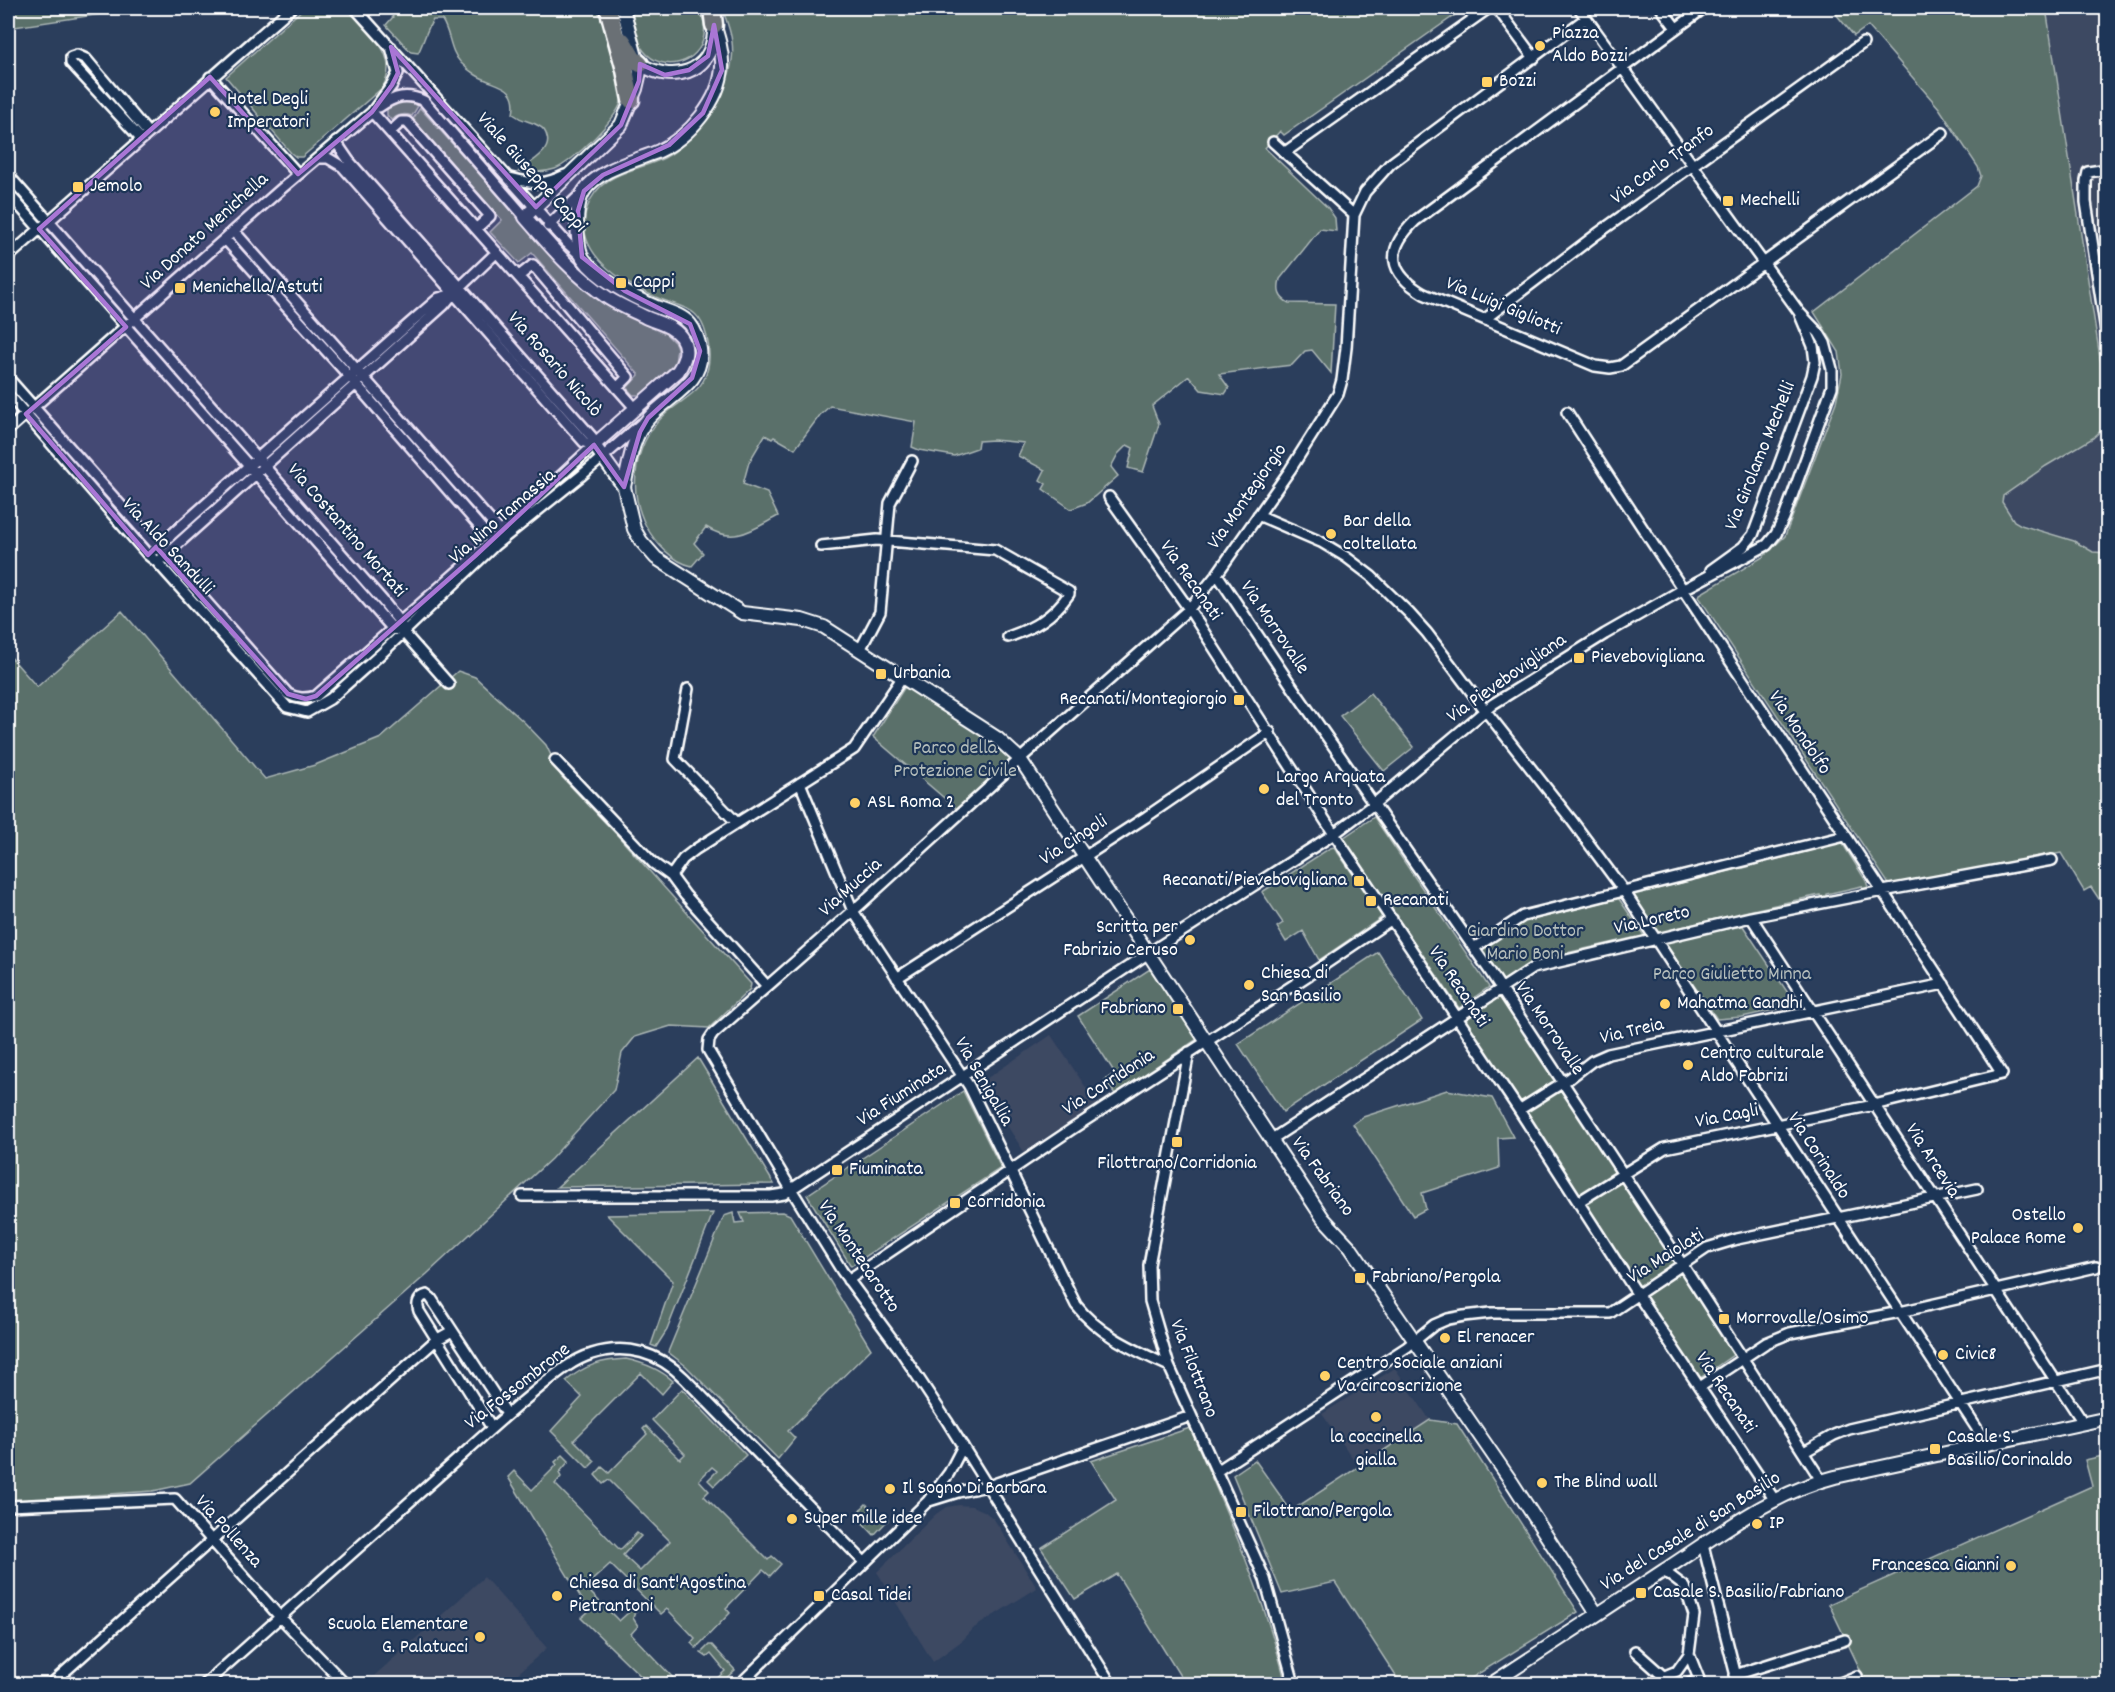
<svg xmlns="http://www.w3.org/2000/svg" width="2115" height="1692" font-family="Dekko,sans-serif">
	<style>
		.built { fill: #3c4862 }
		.green { fill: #5a6f6b; stroke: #acb7b5; stroke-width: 1.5 }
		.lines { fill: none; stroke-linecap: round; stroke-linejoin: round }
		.street-casing { stroke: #fff; stroke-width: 14 }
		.secondary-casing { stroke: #fff; stroke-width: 16 }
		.highway-casing { stroke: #fff; stroke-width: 21 }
		.street { stroke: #1d3557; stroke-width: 9 }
		.secondary { stroke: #1d3557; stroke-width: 12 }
		.highway { stroke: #6a7074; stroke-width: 16 }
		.marked { fill: #a976d5; fill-opacity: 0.2; stroke: #a976d5; stroke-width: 4.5; stroke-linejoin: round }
		.poi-dot { fill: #ffd166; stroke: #1d3557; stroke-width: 2 }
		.labels { text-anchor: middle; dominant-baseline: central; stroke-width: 4.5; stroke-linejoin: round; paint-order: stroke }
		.poi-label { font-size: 20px; fill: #fff; stroke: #1d3557; text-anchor: start }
		.street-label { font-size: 20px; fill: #fff; stroke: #1d3557 }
		.park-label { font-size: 20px; fill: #b5bebc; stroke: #1d3557 }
	</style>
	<rect width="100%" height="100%" fill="#2b3e5c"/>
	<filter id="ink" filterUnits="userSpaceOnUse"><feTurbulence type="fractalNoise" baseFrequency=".0167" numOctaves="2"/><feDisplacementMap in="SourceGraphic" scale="12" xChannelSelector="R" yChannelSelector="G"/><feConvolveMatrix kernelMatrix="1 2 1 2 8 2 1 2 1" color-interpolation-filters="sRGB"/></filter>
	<g filter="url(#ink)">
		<path class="built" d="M2046,8H2107V403Z
			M2101,431L2107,444V553L2093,552L2074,541L2014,521L2002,503L2003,496L2046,466L2093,438Z
			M1051,1035L1097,1104L1024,1152L980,1083Z
			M1395,1368L1430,1420L1358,1466L1322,1414Z
			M959,1505L972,1506L984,1511L994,1519L1037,1588L974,1628L963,1640L933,1662L877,1572L936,1514L946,1507Z
			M484,1577L547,1648L506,1684H365Z"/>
		<path class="green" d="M8,8H141L8,28Z
			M304,8H347C368,31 402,56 382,88L302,157H296L291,153L226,77Z
			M386,8H600C610,36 623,66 622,97C622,115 572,163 555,169C543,173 531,172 519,171C529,163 552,152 547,137C546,132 543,128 539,126C529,120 525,123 513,114C519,83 495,87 476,75C471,72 465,67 461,63C449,50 451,34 442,20H433C426,30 424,42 418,53L411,52L386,25L393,17Z
			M628,8H699C702,16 706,25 704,35C700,64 662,74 644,51C635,40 632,22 628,8Z
			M722,8H1465L1284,135L1280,131L1265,148L1328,208L1335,218L1336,231L1320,229L1280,279C1277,291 1279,298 1289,303L1335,304L1331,373L1312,350L1305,351L1292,365L1219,374L1229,388L1225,394L1201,390L1189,376L1152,406L1159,424L1143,472L1128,468L1133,448L1127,445L1118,454L1111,467L1118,476L1087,503L1071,509L1043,489L1046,484L1040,480L1045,470L1018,456L1024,443L994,440L978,441L977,448L954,456L919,450L912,447L916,422L830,406L820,415L795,449L774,437L772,439L765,435L749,462L743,484L767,493L778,516C752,530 734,545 706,527L694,543L703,553L692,566C673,562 655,543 646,526C626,487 635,439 669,411C689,395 707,389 709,360C710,346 706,324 695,314C687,306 669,303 658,298C622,283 572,253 587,208C599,172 635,172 664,158C699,141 738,82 732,42C731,31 726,19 722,8Z
			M1831,8H2046L2107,403V425L2093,438L2046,466L2003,496L2002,502L2014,521L2021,525L2074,541L2093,552L2107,553L2108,883L2104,885L2107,891V906L2105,908L2091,887L2084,891L2061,853L1890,886L1699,597L1700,594L1763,557L1785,536L1836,402L1842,374L1839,352L1814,312L1977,186L1981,176L1978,167L1939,108L1868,26L1854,36Z
			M402,101H411L418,106L412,116C403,113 398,115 391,120L387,115V109L394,103Z
			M420,108L567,271L599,299L628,317L666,334L675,343L677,348L675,363L642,395H633L627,388L639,375L532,253L519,263L490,232L502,220L413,119Z
			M122,611L265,779L315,765L381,738L458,671L475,677L525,723L546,745L561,776L618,836L751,984L750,989L709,1028L671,1026L635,1037L622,1053L614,1090L551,1159L427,1274L190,1483L153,1491L8,1501V654L37,687Z
			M906,685L991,740L1012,758L957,809L873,737Z
			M1370,693L1414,747L1384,771L1340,716Z
			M1374,817L1489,987L1459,1008L1343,838Z
			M1841,841L1866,881L1868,887L1863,889L1862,886L1826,894V897L1821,898L1820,895L1739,913V916L1734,918L1733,915L1672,929V932L1659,935L1633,895L1643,889L1645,892L1737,869L1736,866L1742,865L1743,868L1824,847V843Z
			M1334,847L1382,916L1378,920L1319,960L1303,931L1286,942L1277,927L1283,923L1262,892L1330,848Z
			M1617,896L1645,937L1643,939L1634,941L1633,938L1544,958V962L1503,982L1481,949L1521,920L1534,916L1536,919L1604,902V899Z
			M1743,926L1796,1005L1742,1017L1717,1019L1664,942L1667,939Z
			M1378,952L1422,1020L1283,1112L1238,1044Z
			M1150,969L1197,1039L1115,1094L1105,1080L1115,1073L1078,1016Z
			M1501,989L1733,1355L1700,1378L1459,1021Z
			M698,1058L774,1184L557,1187Z
			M1447,1090L1492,1098L1513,1137L1498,1138L1499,1168L1422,1193L1426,1209L1413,1216L1353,1124L1363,1117Z
			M963,1091L1001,1168L851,1266L807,1195Z
			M783,1212L790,1215L871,1349L788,1431L795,1438L778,1459L686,1366L668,1352L724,1216L733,1213L735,1223L744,1222L740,1213Z
			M713,1213L667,1330L656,1347L651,1345L673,1281L607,1215Z
			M626,1359C644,1363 660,1369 673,1381L662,1394L641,1373L574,1440L595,1461L588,1468L551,1431L582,1397L566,1381C585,1365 602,1360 626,1359Z
			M682,1389L746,1455L714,1486L708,1480L717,1471L712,1467L699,1480L709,1491L704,1496L768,1560L772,1556L781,1564L770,1576L763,1570L726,1608L730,1613L696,1648L691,1643L695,1638L667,1609L661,1614L610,1564L585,1587L619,1621L639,1603L642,1605L635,1612L633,1618L638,1626L631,1634L679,1684H649L581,1618L589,1611L508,1477L514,1471L532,1490L557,1465L555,1462L563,1455L569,1461L559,1473L561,1477L555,1484L620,1550L637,1533L641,1536L623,1555L640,1571L670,1541L609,1480L603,1484L595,1475L602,1467L609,1473L647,1434L643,1429L646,1426L680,1459L685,1454L652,1420Z
			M1430,1420L1457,1424L1578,1612L1462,1684H1401L1335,1582L1282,1594L1233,1475L1255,1460L1291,1511Z
			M1190,1428C1227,1512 1264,1595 1286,1684H1185L1117,1574L1075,1599L1041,1548L1116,1500L1091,1461Z
			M2107,1455V1679L2089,1684H1867L1829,1604L2092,1486L2085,1460Z
			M866,1504L875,1511L873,1514L876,1517L886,1518L888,1520L874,1535L855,1515Z
			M709,1645H712L735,1670L720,1684H711L725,1671L711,1654L707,1657L701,1653Z"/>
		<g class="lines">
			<g class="street-casing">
				<path id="street" d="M355,8L567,243L582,257
					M1497,8L1534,58
					M1661,8L1676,28
					M1704,8L1415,221C1385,250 1388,273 1424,294L1595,366L1610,368L1621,366L1943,133
					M210,77L298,174
					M379,107C395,96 407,93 424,101L525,217
					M372,112L636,409
					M390,132L401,122H407L490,216L477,228
					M141,139L71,63V57L77,55L86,59L148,133
					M336,142L349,161L592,437L594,445
					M1273,142L1354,215
					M1284,153L1489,8
					M318,158H328L343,167L576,433L584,442L594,445
					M2108,169L2088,172L2086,181V202L2108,344
					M8,175L383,601L401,624
					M510,178C533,184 543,186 565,175
					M8,193L392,628L403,632L449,684
					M548,226L581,194
					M234,231L504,536
					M225,239L349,376L494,543
					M8,257L291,8
					M519,276L533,265L628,377L617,388
					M1485,319L1597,234L1863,43
					M8,378L288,694C298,699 305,699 316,696L475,556L594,445
					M8,394L148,555L157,562L287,707L307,712L330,699L383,652L495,545L582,475L641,424
					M1567,412C1710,634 1859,852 2002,1074L1874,1105L1665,1148L1578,1202
					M8,430L280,190L372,112L392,85L398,73L391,47
					M1109,497L1189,609L1334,834L1519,1110L1638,1295L1774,1499
					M1258,515L1321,542L1346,557L1371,576L1409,613L1427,633L1485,710L1570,818L1624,891L1987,1444
					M821,546L877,540L995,550L1069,592V594C1053,617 1034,628 1008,637
					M153,551L410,323L439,298L453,294
					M160,560L444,305L453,294L497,252
					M1711,570L1743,547L1753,535L1812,376L1815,362L1813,346L1800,315
					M1217,574L1293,688L1489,970L1682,1264L1821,1480
					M860,650L880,612L890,503L912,461
					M688,689L675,759L736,822
					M555,760L653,863L671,876L685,895L767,986
					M800,783L853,911L969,1086L1076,1305C1099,1335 1135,1350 1169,1366
					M671,876L683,859L696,849L854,749L902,678
					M1751,917L2084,1424
					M1474,948L1523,916L1845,836
					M897,978L1146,817L1270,732
					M1189,1052L1149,1265L1150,1301L1169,1366L1265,1579L1294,1684
					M1519,1110L1570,1078L1592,1061L1608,1054L1944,984
					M1272,1139L1533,968L1751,917L1883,891L2052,860
					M522,1196H771L784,1194L1161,945L1334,834L1375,803L1493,704L1605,634L1682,590L1767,545L1776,534L1784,518L1832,387V369L1825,343L1819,333L1799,312L1579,8
					M848,1280L1072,1129L1315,971L1392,919
					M1700,1387L1766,1343L1790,1333L1900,1312L2096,1267
					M492,1428L419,1311C416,1303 419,1297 427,1295L431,1298L507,1414
					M1804,1452L1834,1435L1849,1429L2104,1370
					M1217,1471L1407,1347L1434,1325L1448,1319L1464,1316L1491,1313H1610L1707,1248L1737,1239L1977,1189
					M929,1501L958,1492L988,1486L1191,1416
					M8,1506L175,1499L280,1617L345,1684
					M1703,1545L1738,1684
					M1664,1571L1685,1587L1694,1615L1689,1654
					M1635,1651L1672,1684
					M1735,1675L1845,1640
					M1665,1676L1677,1671L1689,1654L1699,1679L1689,1684
					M51,1684L436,1340L452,1331
					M205,1684C290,1608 375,1532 460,1457C486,1433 512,1410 539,1388C555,1375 572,1360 592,1354C627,1343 659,1353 684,1378L864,1562
					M740,1684L928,1501L949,1473L963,1446
					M1111,1684L947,1421L898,1347L842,1271L791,1189L708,1050L709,1040L713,1034L853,911L1020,759L1189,609L1217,574L1290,470L1338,394L1342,380L1346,348L1354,215L1365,192L1390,164L1586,18
					M1838,1684L1857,1676"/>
			</g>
			<g class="secondary-casing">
				<path id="secondary" d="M623,8L640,72L636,89L621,125L525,217C550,246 575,276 608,298C619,305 633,311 645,317C658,323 672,325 681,337C689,349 685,360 678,371L594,445L624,487L634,529L641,541L656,558L742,613L802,620L824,627L997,738L1020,759L1323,1218L1350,1247L1513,1484L1597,1614
					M640,64C671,84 711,74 714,33
					M624,487C629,464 632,437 648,419C666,397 705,384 700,349C699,341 695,330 690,324C681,314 666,311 654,306C632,297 596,278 583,258C578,250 578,236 577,227C577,216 578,200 584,191C598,169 636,161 659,151C689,137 720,101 722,67C723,50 717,33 712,18
					M1491,1684C1548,1647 1606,1609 1663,1571C1717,1536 1771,1493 1835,1477L2108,1418"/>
			</g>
			<g class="highway-casing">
				<path id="highway" d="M608,8L625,70L631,100
					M712,8L714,25
					M623,41L633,58L640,64"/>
			</g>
			<use href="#street" class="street"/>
			<use href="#secondary" class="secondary"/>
			<use href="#highway" class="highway"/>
		</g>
	</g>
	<path class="marked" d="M714,25L722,70L703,113L669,145L603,175L584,191L578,211L582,257L625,291L690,324L700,351L692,378L648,418L640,432L624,487L594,445L475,556L316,696L306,699L288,694L156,547L148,555L26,414L126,327L39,229L210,77L298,174L372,112L392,85L398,73L391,47L536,207L621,125L639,81L640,64L665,75L689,70L708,56Z"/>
	<g class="poi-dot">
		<circle cx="1540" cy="46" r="6"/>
		<rect x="1481" y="76" width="12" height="12" rx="3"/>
		<circle cx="215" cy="112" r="6"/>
		<rect x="72" y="181" width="12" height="12" rx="3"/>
		<rect x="1722" y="195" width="12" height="12" rx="3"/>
		<rect x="615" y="277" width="12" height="12" rx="3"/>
		<rect x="174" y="282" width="12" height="12" rx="3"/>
		<circle cx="1331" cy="534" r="6"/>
		<rect x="1573" y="652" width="12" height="12" rx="3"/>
		<rect x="875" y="668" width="12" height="12" rx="3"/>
		<rect x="1233" y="694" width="12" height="12" rx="3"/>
		<circle cx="1264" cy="789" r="6"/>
		<circle cx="855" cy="803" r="6"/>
		<rect x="1353" y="875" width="12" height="12" rx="3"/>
		<rect x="1365" y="895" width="12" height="12" rx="3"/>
		<circle cx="1190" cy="940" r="6"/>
		<circle cx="1249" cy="985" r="6"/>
		<circle cx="1665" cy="1004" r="6"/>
		<rect x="1172" y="1003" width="12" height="12" rx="3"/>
		<circle cx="1688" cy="1065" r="6"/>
		<rect x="1171" y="1136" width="12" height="12" rx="3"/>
		<rect x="831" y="1164" width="12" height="12" rx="3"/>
		<rect x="949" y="1197" width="12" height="12" rx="3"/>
		<circle cx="2078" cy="1228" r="6"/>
		<rect x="1354" y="1272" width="12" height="12" rx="3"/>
		<rect x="1718" y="1313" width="12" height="12" rx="3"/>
		<circle cx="1445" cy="1338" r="6"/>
		<circle cx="1943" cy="1355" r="6"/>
		<circle cx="1325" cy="1376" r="6"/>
		<circle cx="1376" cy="1417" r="6"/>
		<rect x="1929" y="1443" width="12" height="12" rx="3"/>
		<circle cx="1542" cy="1483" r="6"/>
		<circle cx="890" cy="1489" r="6"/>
		<rect x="1235" y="1506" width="12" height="12" rx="3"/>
		<circle cx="792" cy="1519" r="6"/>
		<circle cx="1757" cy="1524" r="6"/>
		<circle cx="2011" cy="1566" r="6"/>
		<rect x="1635" y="1587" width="12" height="12" rx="3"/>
		<circle cx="557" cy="1596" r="6"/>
		<rect x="813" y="1590" width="12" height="12" rx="3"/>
		<circle cx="480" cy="1637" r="6"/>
	</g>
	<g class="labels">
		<g class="poi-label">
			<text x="1552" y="34">Piazza<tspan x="1552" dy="23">Aldo Bozzi</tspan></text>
			<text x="1499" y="82">Bozzi</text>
			<text x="227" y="100">Hotel Degli<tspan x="227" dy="23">Imperatori</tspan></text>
			<text x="90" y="187">Jemolo</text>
			<text x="1740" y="201">Mechelli</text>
			<text x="633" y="283">Cappi</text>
			<text x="192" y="288">Menichella/Astuti</text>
			<text x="1343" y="522">Bar della<tspan x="1343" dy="23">coltellata</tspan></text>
			<text x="1591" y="658">Pievebovigliana</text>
			<text x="893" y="674">Urbania</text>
			<text x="1227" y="700" text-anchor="end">Recanati/Montegiorgio</text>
			<text x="1276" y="778">Largo Arquata<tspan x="1276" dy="23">del Tronto</tspan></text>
			<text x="867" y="803">ASL Roma 2</text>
			<text x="1347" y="881" text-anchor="end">Recanati/Pievebovigliana</text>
			<text x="1383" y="901">Recanati</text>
			<text x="1178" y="928" text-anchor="end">Scritta per<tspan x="1178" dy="23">Fabrizio Ceruso</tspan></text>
			<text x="1261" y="974">Chiesa di<tspan x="1261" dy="23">San Basilio</tspan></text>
			<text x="1677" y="1004">Mahatma Gandhi</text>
			<text x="1166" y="1009" text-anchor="end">Fabriano</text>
			<text x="1700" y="1054">Centro culturale<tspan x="1700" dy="23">Aldo Fabrizi</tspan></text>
			<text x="1177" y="1164" text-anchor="middle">Filottrano/Corridonia</text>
			<text x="849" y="1170">Fiuminata</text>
			<text x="967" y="1203">Corridonia</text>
			<text x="2066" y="1216" text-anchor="end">Ostello<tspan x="2066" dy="23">Palace Rome</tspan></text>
			<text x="1372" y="1278">Fabriano/Pergola</text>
			<text x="1736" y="1319">Morrovalle/Osimo</text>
			<text x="1457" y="1338">El renacer</text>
			<text x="1955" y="1355">Civic8</text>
			<text x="1337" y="1364">Centro Sociale anziani<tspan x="1337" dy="23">Va circoscrizione</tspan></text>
			<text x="1376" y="1438" text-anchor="middle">la coccinella<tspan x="1376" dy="23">gialla</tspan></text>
			<text x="1947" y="1438">Casale S.<tspan x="1947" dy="23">Basilio/Corinaldo</tspan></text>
			<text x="1554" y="1483">The Blind wall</text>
			<text x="902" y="1489">Il Sogno Di Barbara</text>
			<text x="1253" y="1512">Filottrano/Pergola</text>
			<text x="804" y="1519">Super mille idee</text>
			<text x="1769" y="1524">IP</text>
			<text x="1999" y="1566" text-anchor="end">Francesca Gianni</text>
			<text x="569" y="1584">Chiesa di Sant'Agostina<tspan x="569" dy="23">Pietrantoni</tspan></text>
			<text x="1653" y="1593">Casale S. Basilio/Fabriano</text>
			<text x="831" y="1596">Casal Tidei</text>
			<text x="468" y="1625" text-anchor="end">Scuola Elementare<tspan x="468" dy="23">G. Palatucci</tspan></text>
		</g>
		<g class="street-label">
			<text transform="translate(1663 165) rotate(-36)">Via Carlo Tranfo</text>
			<text transform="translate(531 173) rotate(48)">Viale Giuseppe Cappi</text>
			<text transform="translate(205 232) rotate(-42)">Via Donato Menichella</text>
			<text transform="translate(1503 307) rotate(23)">Via Luigi Gigliotti</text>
			<text transform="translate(554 365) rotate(49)">Via Rosario Nicolò</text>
			<text transform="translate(1761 456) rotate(-68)">Via Girolamo Mechelli</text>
			<text transform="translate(1248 497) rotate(-55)">Via Montegiorgio</text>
			<text transform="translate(503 517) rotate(-41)">Via Nino Tamassia</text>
			<text transform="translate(346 531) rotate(49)">Via Costantino Mortati</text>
			<text transform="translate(167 547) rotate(47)">Via Aldo Sandulli</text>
			<text transform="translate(1190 581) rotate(55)">Via Recanati</text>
			<text transform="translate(1274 628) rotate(56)">Via Morrovalle</text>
			<text transform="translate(1507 679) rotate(-35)">Via Pievebovigliana</text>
			<text transform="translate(1799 733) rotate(56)">Via Mondolfo</text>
			<text transform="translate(1074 841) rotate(-33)">Via Cingoli</text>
			<text transform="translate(851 888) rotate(-42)">Via Muccia</text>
			<text transform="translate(1652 921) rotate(-13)">Via Loreto</text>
			<text transform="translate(1458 987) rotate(56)">Via Recanati</text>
			<text transform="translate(1549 1029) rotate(56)">Via Morrovalle</text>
			<text transform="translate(1632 1032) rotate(-13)">Via Treia</text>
			<text transform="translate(983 1082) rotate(60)">Via Senigallia</text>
			<text transform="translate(1109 1083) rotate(-33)">Via Corridonia</text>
			<text transform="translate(902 1095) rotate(-33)">Via Fiuminata</text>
			<text transform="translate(1727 1117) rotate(-11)">Via Cagli</text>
			<text transform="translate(1818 1156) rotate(57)">Via Corinaldo</text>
			<text transform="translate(1932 1161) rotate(57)">Via Arcevia</text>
			<text transform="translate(1322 1177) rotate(54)">Via Fabriano</text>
			<text transform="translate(858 1257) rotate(56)">Via Montecarotto</text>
			<text transform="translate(1666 1257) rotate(-32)">Via Maiolati</text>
			<text transform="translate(1193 1369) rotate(69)">Via Filottrano</text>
			<text transform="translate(518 1387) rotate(-38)">Via Fossombrone</text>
			<text transform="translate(1725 1393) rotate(56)">Via Recanati</text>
			<text transform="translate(228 1532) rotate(48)">Via Pollenza</text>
			<text transform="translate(1691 1532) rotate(-32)">Via del Casale di San Basilio</text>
		</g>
		<g class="park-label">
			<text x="955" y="749">Parco della<tspan x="955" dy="23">Protezione Civile</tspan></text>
			<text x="1525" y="932">Giardino Dottor<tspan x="1525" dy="23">Mario Boni</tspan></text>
			<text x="1732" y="975">Parco Giulietto Minna</text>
		</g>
	</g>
	<rect width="2115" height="1692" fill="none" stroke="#1d3557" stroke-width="30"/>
	<rect x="15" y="15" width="2085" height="1662" fill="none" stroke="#fff" stroke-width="2" filter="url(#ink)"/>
</svg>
